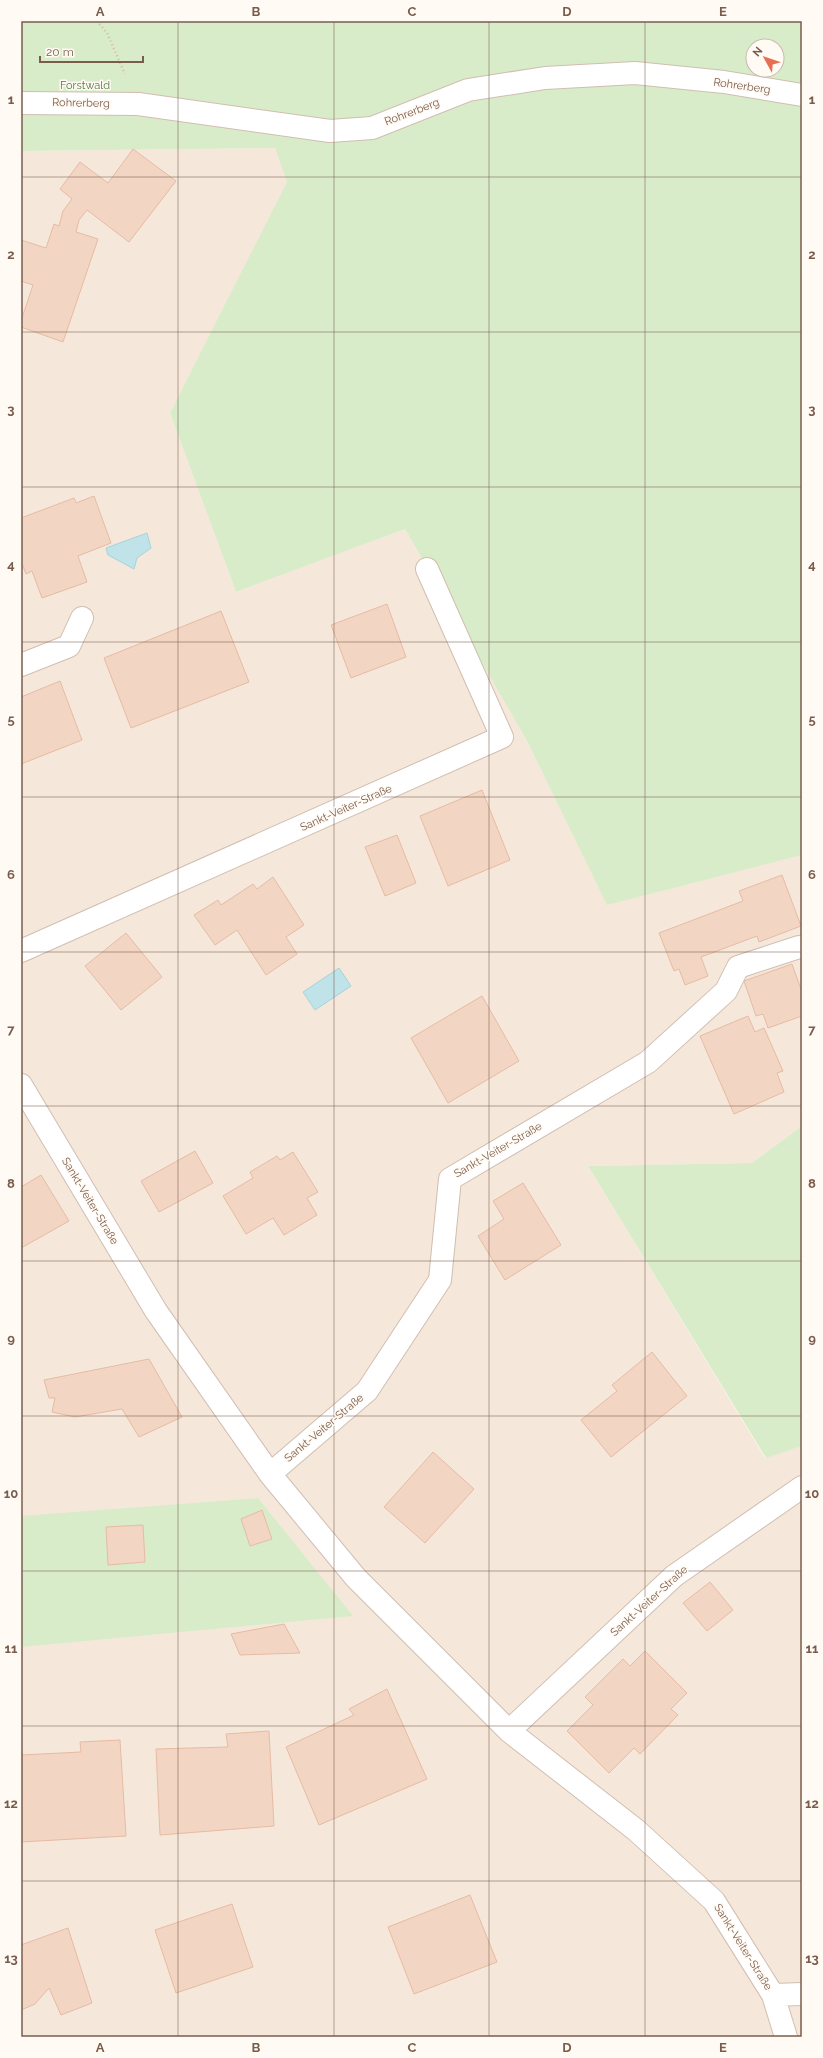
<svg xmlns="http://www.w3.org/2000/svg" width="823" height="2058" font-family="Raleway,sans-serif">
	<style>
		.residential { fill: #f5e8da }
		.green { fill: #d8ecc9; fill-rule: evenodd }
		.water { fill: #bfe3e8; stroke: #a5d3da }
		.building { fill: #f3d5c3; stroke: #e6bba3 }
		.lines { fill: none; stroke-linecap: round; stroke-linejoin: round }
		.minor-casing { stroke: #d1beb0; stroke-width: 24 }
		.path { stroke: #d9b8a5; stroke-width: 2.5; stroke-dasharray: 1 3; stroke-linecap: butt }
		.minor { stroke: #fff; stroke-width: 22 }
		.grid { fill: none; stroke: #7a5c4d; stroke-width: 1; stroke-opacity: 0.55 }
		.labels { text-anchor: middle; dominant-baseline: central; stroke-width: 3; stroke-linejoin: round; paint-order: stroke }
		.park-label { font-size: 11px; fill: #537a41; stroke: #fffaf3 }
		.street-label { font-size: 11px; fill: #7a5c4d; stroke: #fffaf3 }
		.neatline { fill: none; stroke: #7a5c4d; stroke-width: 1.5 }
		.grid-label { font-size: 13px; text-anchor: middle; font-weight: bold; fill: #7a5c4d }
	</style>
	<rect width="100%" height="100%" fill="#fdf6ec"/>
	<path class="residential" d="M275,148L288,182L170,413L236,592L405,529L527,741L607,904L802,855V1126L752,1163L588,1166L765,1458L802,1446V2037H21V151Z"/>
	<path class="green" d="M21,21H802V855L607,905L527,741L405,529L236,592L170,413L287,182L275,148L21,151ZM753,46H777V70H753Z
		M802,1126V1446L766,1458L588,1166L752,1163Z
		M258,1498L353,1616L21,1647V1516Z"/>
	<path class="water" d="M147,533L151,548L137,558L134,569L108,555L106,548Z
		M339,968L351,986L315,1010L303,992Z"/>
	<path class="building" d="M133,149L176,181L129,242L87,210L79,220L76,232L98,239L63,342L21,327V321L33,285L21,281V240L46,248L54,224L59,226L63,211L72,199L60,189L80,162L108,183Z
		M94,496L111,543L78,556L87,582L42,598L32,571L26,574L21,561V518L74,498L76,503Z
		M387,604L406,657L351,678L331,625Z
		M221,611L249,682L131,728L104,658Z
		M60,681L82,740L21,764V697Z
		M482,790L510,860L448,886L420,816Z
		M397,835L416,883L385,896L365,847Z
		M782,875L801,926L759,942L757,936L701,957L708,976L685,985L679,969L674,971L659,933L743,901L739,891Z
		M273,877L304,925L286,937L297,954L266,975L237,930L215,945L194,915L218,900L221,905L253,884L257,889Z
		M126,933L162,977L121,1010L85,966Z
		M792,964L802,992V1016L768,1028L763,1014L756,1016L744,981Z
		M482,996L519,1061L448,1103L411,1038Z
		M748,1016L755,1032L764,1028L783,1071L777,1073L784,1092L734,1114L700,1036Z
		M195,1151L213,1183L159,1212L141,1181Z
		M293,1152L318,1192L307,1198L317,1215L284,1235L273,1218L246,1234L223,1196L253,1178L250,1172L277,1156L280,1160Z
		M41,1175L69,1221L21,1248V1187Z
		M523,1183L561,1245L505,1280L478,1236L504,1219L493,1201Z
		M652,1352L687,1396L611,1457L581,1420L617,1391L612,1385Z
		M149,1359L182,1417L139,1437L122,1409L75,1417L52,1412L55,1398H49L44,1380Z
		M433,1452L474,1489L425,1543L384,1507Z
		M262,1510L272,1539L250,1546L241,1519Z
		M143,1525L145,1562L108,1565L106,1527Z
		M710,1582L733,1610L707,1631L683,1603Z
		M284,1624L300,1653L240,1655L231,1634Z
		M645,1651L687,1693L671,1709L678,1715L640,1754L634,1748L609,1773L567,1731L593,1705L585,1697L623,1659L630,1666Z
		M387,1689L427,1779L319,1825L286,1747L354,1715L349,1709Z
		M269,1731L274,1826L160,1835L156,1749L228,1747L226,1734Z
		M120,1740L126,1836L21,1842V1755L81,1752L80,1742Z
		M470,1895L497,1962L414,1994L388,1927Z
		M232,1904L253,1967L176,1993L155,1930Z
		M68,1928L92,2003L61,2015L49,1988L35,2004L21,2010V1945Z"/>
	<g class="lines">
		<g class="minor-casing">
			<path id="minor" d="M21,103L138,104L330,131L372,128L468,90L545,78L635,73L724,82L802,95
				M21,665L69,646L82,618
				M21,951L502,737L427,569
				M21,1085L156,1311L270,1474L356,1578L509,1731L636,1830L714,1901L773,1995L786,2037
				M270,1474L367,1391L440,1280L450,1179L648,1062L726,991L738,967L799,947
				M509,1731L674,1576L802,1487
				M773,1995L802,1994"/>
		</g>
		<path class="path" d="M97,21L107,33L125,74"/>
		<use href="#minor" class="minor"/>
	</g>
	<path class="grid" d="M178,21V2037M334,21V2037M489,21V2037M645,21V2037M21,177H802M21,332H802M21,487H802M21,642H802M21,797H802M21,952H802M21,1106H802M21,1261H802M21,1416H802M21,1571H802M21,1726H802M21,1881H802"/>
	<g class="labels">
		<g class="park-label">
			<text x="85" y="85">Forstwald</text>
		</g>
		<g class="street-label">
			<text transform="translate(742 86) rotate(8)">Rohrerberg</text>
			<text transform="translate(81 103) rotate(1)">Rohrerberg</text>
			<text transform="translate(412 112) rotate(-21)">Rohrerberg</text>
			<text transform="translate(346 808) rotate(-24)">Sankt-Veiter-Straße</text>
			<text transform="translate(498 1150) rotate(-30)">Sankt-Veiter-Straße</text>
			<text transform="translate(90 1201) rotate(59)">Sankt-Veiter-Straße</text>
			<text transform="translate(324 1428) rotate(-40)">Sankt-Veiter-Straße</text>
			<text transform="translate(649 1601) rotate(-42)">Sankt-Veiter-Straße</text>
			<text transform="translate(743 1947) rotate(58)">Sankt-Veiter-Straße</text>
		</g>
	</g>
	<rect width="823" height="2058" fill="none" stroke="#fffaf3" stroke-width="44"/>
	<g transform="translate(765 58) rotate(310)"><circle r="19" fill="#fffaf3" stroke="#cabbb1"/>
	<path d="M0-3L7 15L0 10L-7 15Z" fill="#e76f51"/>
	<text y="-6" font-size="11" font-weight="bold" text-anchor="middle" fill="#7a5c4d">N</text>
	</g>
	<path d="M40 56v6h103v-6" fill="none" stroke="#7a5c4d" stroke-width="2"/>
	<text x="46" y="56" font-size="12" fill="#7a5c4d" stroke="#fffaf3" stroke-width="3" paint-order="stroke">20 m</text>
	<rect x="22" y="22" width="779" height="2014" class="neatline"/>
	<g class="grid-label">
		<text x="100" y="16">A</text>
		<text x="256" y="16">B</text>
		<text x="412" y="16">C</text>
		<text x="567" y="16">D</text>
		<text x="723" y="16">E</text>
		<text x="11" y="104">1</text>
		<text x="812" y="104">1</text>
		<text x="11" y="259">2</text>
		<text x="812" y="259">2</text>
		<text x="11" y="414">3</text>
		<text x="812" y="414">3</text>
		<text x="11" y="569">4</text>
		<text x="812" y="569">4</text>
		<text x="11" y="724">5</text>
		<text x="812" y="724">5</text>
		<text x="11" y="879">6</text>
		<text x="812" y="879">6</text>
		<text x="11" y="1034">7</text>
		<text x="812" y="1034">7</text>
		<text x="11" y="1188">8</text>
		<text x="812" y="1188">8</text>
		<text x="11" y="1343">9</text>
		<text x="812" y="1343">9</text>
		<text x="11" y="1498">10</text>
		<text x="812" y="1498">10</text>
		<text x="11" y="1653">11</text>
		<text x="812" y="1653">11</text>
		<text x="11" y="1808">12</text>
		<text x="812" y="1808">12</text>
		<text x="11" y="1963">13</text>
		<text x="812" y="1963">13</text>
		<text x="100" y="2052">A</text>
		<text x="256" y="2052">B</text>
		<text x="412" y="2052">C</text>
		<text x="567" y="2052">D</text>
		<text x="723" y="2052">E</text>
	</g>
</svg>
